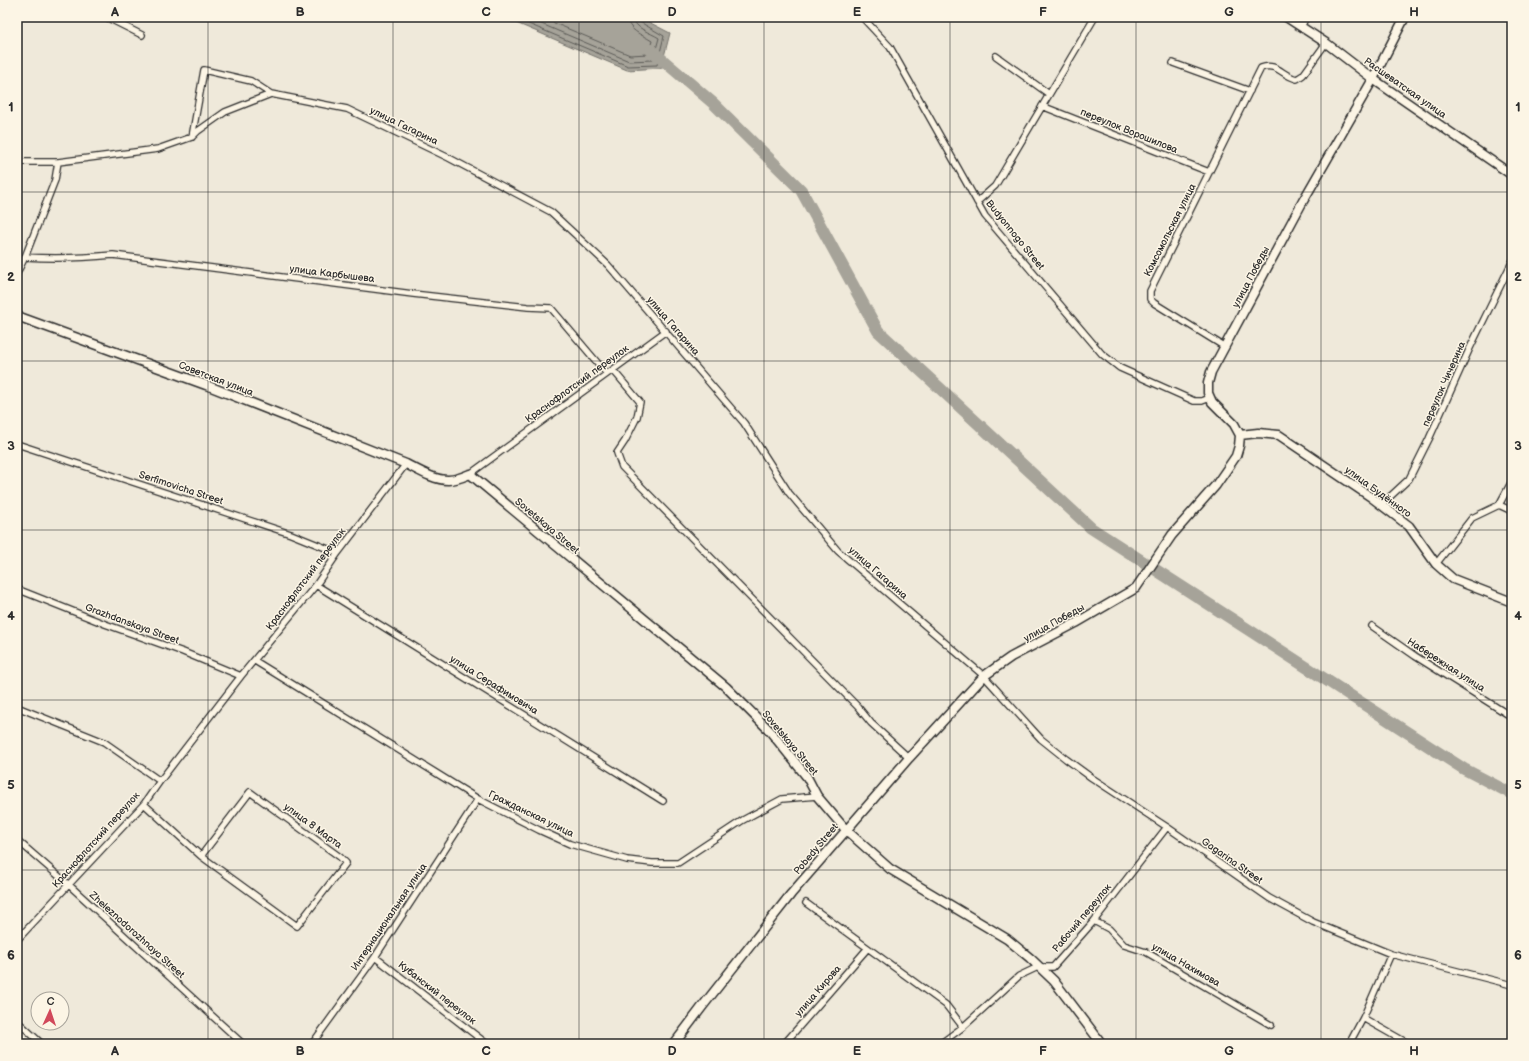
<svg xmlns="http://www.w3.org/2000/svg" width="1529" height="1061" font-family="'Balsamiq Sans',sans-serif">
	<style>
		.water { fill: #a6a399; stroke: #75736d }
		.lines { fill: none; stroke-linecap: round; stroke-linejoin: round }
		.shore { stroke: #5c5b57; stroke-width: 1 }
		.river { stroke: #a6a399; stroke-width: 12 }
		.street-casing { stroke: #2b2b2b; stroke-width: 8 }
		.secondary-casing { stroke: #2b2b2b; stroke-width: 11 }
		.street { stroke: #fcf5e5; stroke-width: 5.5 }
		.secondary { stroke: #fcf5e5; stroke-width: 8 }
		.grid { fill: none; stroke: #2b2b2b; stroke-width: 1; stroke-opacity: 0.55 }
		.labels { text-anchor: middle; dominant-baseline: central; stroke-width: 3; stroke-linejoin: round; paint-order: stroke }
		.street-label { font-size: 10px; fill: #2b2b2b; stroke: #fcf5e5 }
		.neatline { fill: none; stroke: #2b2b2b; stroke-width: 1.5 }
		.grid-label { font-size: 13px; text-anchor: middle; font-weight: bold; fill: #2b2b2b }
	</style>
	<rect width="100%" height="100%" fill="#efe9da"/>
	<filter id="ink" filterUnits="userSpaceOnUse"><feTurbulence type="fractalNoise" baseFrequency=".025" numOctaves="2"/><feDisplacementMap in="SourceGraphic" scale="8" xChannelSelector="R" yChannelSelector="G"/><feConvolveMatrix kernelMatrix="1 2 1 2 8 2 1 2 1" color-interpolation-filters="sRGB"/></filter>
	<g filter="url(#ink)">
		<path class="water" d="M502,17H639L670,33L661,68L627,70Z"/>
		<g class="lines">
			<path class="shore" d="M512,17L628,66L657,65L664,36L640,22L638,17
				M525,17L629,61L653,60L659,38C650,32 634,29 633,17
				M540,17L630,55L648,54L652,41C641,34 628,31 627,17"/>
			<path class="river" d="M651,50L713,103L801,190L878,331L1091,528L1464,769L1512,794"/>
			<g class="street-casing">
				<path id="street" d="M106,17L142,35
					M862,17L890,47L985,216L1102,354L1120,368L1194,401H1202L1210,398
					M1301,27L1306,17
					M996,56L1049,94
					M1173,63L1250,91
					M1042,106L1209,172
					M192,137L204,70L251,81L271,94
					M17,162H58L158,149L192,137L198,131L225,112L271,94L347,109L449,158L551,212L608,265L744,423L789,493L838,551L984,676L1041,739L1066,759L1092,778L1167,827L1269,898L1313,922L1391,954L1512,985
					M977,202L995,186L1095,17
					M25,257C55,259 83,258 113,255L413,294L528,307L551,308L607,374
					M17,273L25,257L55,180L58,162
					M1225,347L1154,303L1150,299V291L1261,68C1277,62 1282,76 1297,79L1303,75L1326,43
					M613,370L640,402L637,417L625,441L617,453L622,467L858,707L871,723L909,758
					M17,444L291,534L338,553
					M470,474L666,331
					M1381,505L1409,479L1429,439L1469,350L1512,262
					M1499,505L1512,511
					M1436,564L1472,518L1499,505L1512,481
					M316,585L663,801
					M17,589L105,624L183,652L241,676
					M1372,626L1415,656L1512,717
					M255,661L478,799L539,830L570,844L627,860L652,863H678L743,820L782,799L817,796
					M17,707L104,742L160,781
					M144,804L201,856L297,926L346,863L340,857L250,792L201,856
					M17,840L69,885L243,1044
					M806,903L946,1005L963,1027
					M1094,921L1109,929L1124,945L1146,952L1271,1025
					M17,940L144,804L160,781L241,676L316,585L338,553L406,464
					M375,957L487,1044
					M1363,1018L1409,1044
					M17,1021L42,1044
					M312,1044L375,957L478,799
					M784,1044L867,949
					M940,1044L963,1027L1019,976L1038,967H1053L1094,921L1167,827
					M1349,1044L1363,1018L1391,954"/>
			</g>
			<g class="secondary-casing">
				<path id="secondary" d="M1286,17L1326,43L1373,79L1512,175
					M17,316L206,385L406,464C418,470 434,480 448,480C456,480 463,477 470,474L726,687L770,731L807,777L817,796L846,830L890,869L1007,939L1030,958L1054,981L1102,1044
					M1240,435L1258,433L1279,435L1371,497L1409,526L1436,564L1453,579L1512,602
					M674,1044L702,1007L791,894L909,758L984,676L1011,657L1076,623L1136,588L1172,535L1216,485L1236,456L1239,446L1240,435L1234,424L1212,402L1208,393V383L1211,372L1303,201L1373,79L1405,17"/>
			</g>
			<use href="#street" class="street"/>
			<use href="#secondary" class="secondary"/>
		</g>
	</g>
	<path class="grid" d="M208,17V1044M393,17V1044M579,17V1044M764,17V1044M950,17V1044M1136,17V1044M1321,17V1044M17,192H1512M17,361H1512M17,530H1512M17,700H1512M17,870H1512"/>
	<g class="labels">
		<g class="street-label">
			<text transform="translate(1405 88) rotate(35)">Расшеватская улица</text>
			<text transform="translate(404 126) rotate(26)">улица Гагарина</text>
			<text transform="translate(1129 131) rotate(22)">переулок Ворошилова</text>
			<text transform="translate(1170 230) rotate(-63)">Комсомольская улица</text>
			<text transform="translate(1015 235) rotate(51)">Budyonnogo Street</text>
			<text transform="translate(332 274) rotate(7)">улица Карбышева</text>
			<text transform="translate(1251 277) rotate(-62)">улица Победы</text>
			<text transform="translate(673 326) rotate(49)">улица Гагарина</text>
			<text transform="translate(216 379) rotate(21)">Советская улица</text>
			<text transform="translate(577 384) rotate(-36)">Краснофлотский переулок</text>
			<text transform="translate(1444 384) rotate(-66)">переулок Чичерина</text>
			<text transform="translate(181 488) rotate(18)">Serfimovicha Street</text>
			<text transform="translate(1378 492) rotate(36)">улица Будённого</text>
			<text transform="translate(547 526) rotate(40)">Sovetskaya Street</text>
			<text transform="translate(878 573) rotate(41)">улица Гагарина</text>
			<text transform="translate(306 579) rotate(-53)">Краснофлотский переулок</text>
			<text transform="translate(1054 623) rotate(-29)">улица Победы</text>
			<text transform="translate(132 624) rotate(20)">Grazhdanskaya Street</text>
			<text transform="translate(1446 665) rotate(33)">Набережная улица</text>
			<text transform="translate(494 685) rotate(32)">улица Серафимовича</text>
			<text transform="translate(790 743) rotate(50)">Sovetskaya Street</text>
			<text transform="translate(531 814) rotate(26)">Гражданская улица</text>
			<text transform="translate(313 826) rotate(36)">улица 8 Марта</text>
			<text transform="translate(96 840) rotate(-48)">Краснофлотский переулок</text>
			<text transform="translate(816 849) rotate(-50)">Pobedy Street</text>
			<text transform="translate(1232 861) rotate(35)">Gagarina Street</text>
			<text transform="translate(389 917) rotate(-56)">Интернациональная улица</text>
			<text transform="translate(1082 918) rotate(-50)">Рабочий переулок</text>
			<text transform="translate(137 935) rotate(42)">Zheleznodorozhnaya Street</text>
			<text transform="translate(1186 965) rotate(30)">улица Нахимова</text>
			<text transform="translate(818 991) rotate(-49)">улица Кирова</text>
			<text transform="translate(437 993) rotate(38)">Кубанский переулок</text>
		</g>
	</g>
	<rect width="1529" height="1061" fill="none" stroke="#fcf5e5" stroke-width="44"/>
	<g transform="translate(50 1011) rotate(3)"><circle r="19" fill="#fcf5e5" stroke="#a8a49b"/>
	<path d="M0-3L7 15L0 10L-7 15Z" fill="#d1495b"/>
	<text y="-6" font-size="11" font-weight="bold" text-anchor="middle" fill="#2b2b2b">С</text>
	</g>
	<rect x="22" y="22" width="1485" height="1017" class="neatline"/>
	<g class="grid-label">
		<text x="115" y="16">A</text>
		<text x="300" y="16">B</text>
		<text x="486" y="16">C</text>
		<text x="672" y="16">D</text>
		<text x="857" y="16">E</text>
		<text x="1043" y="16">F</text>
		<text x="1229" y="16">G</text>
		<text x="1414" y="16">H</text>
		<text x="11" y="111">1</text>
		<text x="1518" y="111">1</text>
		<text x="11" y="281">2</text>
		<text x="1518" y="281">2</text>
		<text x="11" y="450">3</text>
		<text x="1518" y="450">3</text>
		<text x="11" y="620">4</text>
		<text x="1518" y="620">4</text>
		<text x="11" y="789">5</text>
		<text x="1518" y="789">5</text>
		<text x="11" y="959">6</text>
		<text x="1518" y="959">6</text>
		<text x="115" y="1055">A</text>
		<text x="300" y="1055">B</text>
		<text x="486" y="1055">C</text>
		<text x="672" y="1055">D</text>
		<text x="857" y="1055">E</text>
		<text x="1043" y="1055">F</text>
		<text x="1229" y="1055">G</text>
		<text x="1414" y="1055">H</text>
	</g>
</svg>
